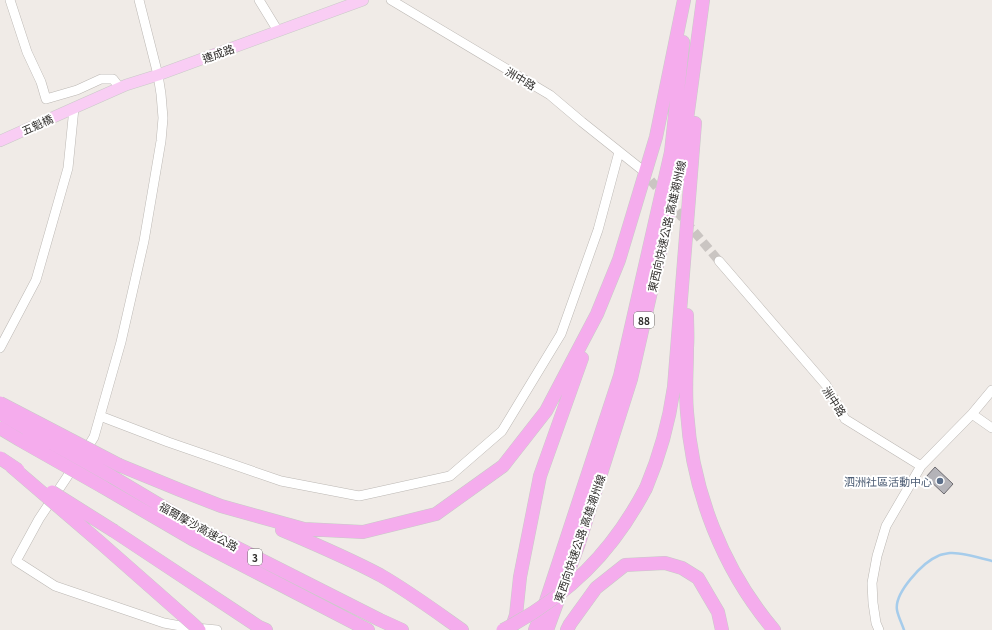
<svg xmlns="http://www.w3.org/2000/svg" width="992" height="630" font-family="Georgia,'Noto Sans TC',serif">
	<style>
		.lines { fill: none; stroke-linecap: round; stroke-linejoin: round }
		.stream { stroke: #a6cceb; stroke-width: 2.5 }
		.building { fill: #b4b3b8; stroke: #6d6b70 }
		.minor-tunnel { stroke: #cac5c2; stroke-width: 9; stroke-dasharray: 9 4.5; stroke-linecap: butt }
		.minor-casing { stroke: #bcb8b4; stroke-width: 10 }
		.major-casing { stroke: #c9c9c8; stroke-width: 12 }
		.highway-casing { stroke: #c9c9c8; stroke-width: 14 }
		.minor { stroke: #fff; stroke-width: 9 }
		.major { stroke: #f9cdf4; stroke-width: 11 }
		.highway { stroke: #f5aced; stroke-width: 13 }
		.highway-bridge-casing { stroke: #c9c9c8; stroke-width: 14; stroke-linecap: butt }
		.highway-bridge { stroke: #f5aced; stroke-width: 13 }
		.service-dot { fill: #5c6f8a; stroke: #fff; stroke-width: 1.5 }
		.labels { text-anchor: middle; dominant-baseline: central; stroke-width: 4; stroke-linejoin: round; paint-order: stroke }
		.shield { fill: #fff; stroke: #6e6d6b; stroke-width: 1 }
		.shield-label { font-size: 10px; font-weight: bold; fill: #302e2c }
		.street-label { font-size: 11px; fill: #302e2c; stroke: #fff }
		.service-label { font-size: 11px; fill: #4e5e75; stroke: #fff; text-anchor: end }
	</style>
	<rect width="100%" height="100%" fill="#f0ebe7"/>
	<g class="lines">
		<path class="stream" d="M904,630C902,624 898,616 897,610C894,593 923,562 938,556C941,554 946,554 950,553C961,552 981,558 992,561"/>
	</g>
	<path class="building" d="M935,467L953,484L944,494L926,477Z"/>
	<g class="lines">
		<path class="minor-tunnel" d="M642,170L719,261"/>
		<g class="minor-casing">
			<path id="minor" d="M10,0L27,52L41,82L46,99L77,90L101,79H113L120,88
				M259,0L278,31
				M391,0L550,95L582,122L641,169
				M719,261L826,385L845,419L921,466
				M0,348L36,280L68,168L74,108
				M972,414L992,428
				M100,416L168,442L281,481L359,496L450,476L502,431L561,334L598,230L619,152
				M84,453L94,437L121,342L144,241L161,141L163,118L161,94L158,75L139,0
				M75,465L39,519L16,561L55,586L164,623L186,627L217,630
				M879,630L876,623L873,603L872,583L877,556L886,526L921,466L972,414L992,390"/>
		</g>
		<g class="major-casing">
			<path id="major" d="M0,141L74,108L126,85L158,75L363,0"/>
		</g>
		<g class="highway-casing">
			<path id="highway" d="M687,315C687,326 688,337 687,348C687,369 685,390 687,412C692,491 723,570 774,630
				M119,465L180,490L221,506L304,529L363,532L436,514L503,466L546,411L597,314L619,260L656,137L684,0
				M111,476L200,529L380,620L402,630
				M103,487L192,539L368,630
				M646,488C660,455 669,422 674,387L695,123
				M282,530C315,544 348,558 380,575C408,591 435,611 462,630
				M114,531L259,627L266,630
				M511,630L516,615L520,577L540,476L582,358
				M535,630L546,601L620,376L671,152L683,42
				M547,630L579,543L631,379L682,156L703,0
				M567,630L570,624L596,588L625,565L665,563L682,568L698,578L718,612L722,630"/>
		</g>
		<use href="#minor" class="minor"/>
		<use href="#major" class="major"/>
		<use href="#highway" class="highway"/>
		<g class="highway-bridge-casing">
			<path id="highway-bridge" d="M0,403L119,465
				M0,413L27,429L111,476
				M0,428L20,440L103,487
				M0,458L18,470
				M11,466L102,544L194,625L199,630
				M52,492L114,531
				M503,630C568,596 612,553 646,488"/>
		</g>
		<use href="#highway-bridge" class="highway-bridge"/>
	</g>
	<circle class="service-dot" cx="940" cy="481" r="4"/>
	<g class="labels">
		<g class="shield">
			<rect x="634" y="312" width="20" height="16" rx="3"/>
			<rect x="248" y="549" width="14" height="16" rx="3"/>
		</g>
		<g class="shield-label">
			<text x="644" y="320">88</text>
			<text x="255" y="557">3</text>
		</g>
		<g class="street-label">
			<text transform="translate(218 53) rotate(-20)">連成路</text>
			<text transform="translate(521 78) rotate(31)">洲中路</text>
			<text transform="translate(37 124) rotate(-24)">五魁橋</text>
			<text transform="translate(666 226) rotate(-77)">東西向快速公路 高雄潮州線</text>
			<text transform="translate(835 401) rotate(57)">洲中路</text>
			<text transform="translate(199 526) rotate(29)">福爾摩沙高速公路</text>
			<text transform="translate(579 538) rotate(-71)">東西向快速公路 高雄潮州線</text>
		</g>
		<g class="service-label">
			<text x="932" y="481">泗洲社區活動中心</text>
		</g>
	</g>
</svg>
